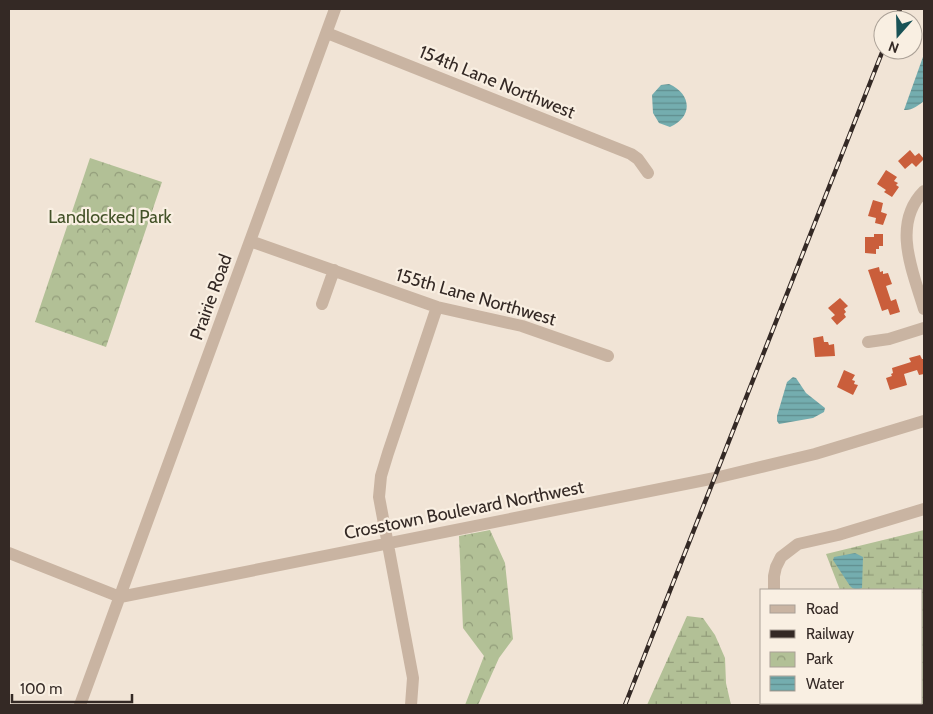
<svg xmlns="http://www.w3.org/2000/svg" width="933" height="714" font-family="Cabin,sans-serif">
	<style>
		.wetland { fill: url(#wetland-marsh) }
		.park { fill: url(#park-crowns) }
		.water { fill: url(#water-rules) }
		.building { fill: #ca5e3b }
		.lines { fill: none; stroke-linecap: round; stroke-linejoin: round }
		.minor { stroke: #c9b4a2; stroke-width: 12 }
		.rail-casing { stroke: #342925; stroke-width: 4.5 }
		.rail { stroke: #f9efe2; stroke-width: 2.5; stroke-dasharray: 8; stroke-linecap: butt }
		.labels { text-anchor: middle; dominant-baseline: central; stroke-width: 4.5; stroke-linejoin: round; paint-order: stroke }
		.street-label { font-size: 18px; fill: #342925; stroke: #f9efe2 }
		.park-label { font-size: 18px; fill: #435228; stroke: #f9efe2 }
	</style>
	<defs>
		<pattern id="wetland-marsh" width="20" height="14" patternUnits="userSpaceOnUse" patternTransform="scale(1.25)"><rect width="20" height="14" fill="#b2c096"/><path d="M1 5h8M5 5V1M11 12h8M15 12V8" fill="none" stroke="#929c7a"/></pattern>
		<pattern id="park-crowns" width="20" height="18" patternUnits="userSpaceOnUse" patternTransform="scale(1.25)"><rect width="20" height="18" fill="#b2c096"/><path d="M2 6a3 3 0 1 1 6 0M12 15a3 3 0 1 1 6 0" fill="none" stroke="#929c7a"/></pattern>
		<pattern id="water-rules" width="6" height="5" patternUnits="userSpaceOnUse" patternTransform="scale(1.25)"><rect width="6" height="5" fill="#74adaf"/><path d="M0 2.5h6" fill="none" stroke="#608d8e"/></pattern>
	</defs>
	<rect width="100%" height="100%" fill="#f1e4d6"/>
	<path class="wetland" d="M924,530V705H879V703H922V590H840L826,554Z
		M687,616L703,618L715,635L725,658L726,683L731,705H647Z"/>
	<path class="park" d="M90,158L162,182L106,347L35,322Z
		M490,530L505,563L513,639L499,658L478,705H465L484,656L463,628L459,536Z"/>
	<path class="water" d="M924,54V101C919,105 911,111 904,110Z
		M669,84C692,94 693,117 670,127L659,123L653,113L652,95L661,85Z
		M793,377L796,378L806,393L825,408L824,412L813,418L779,424L777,421V416L787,382Z
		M855,553L863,557L862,588C857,590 854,590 850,586L833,560L834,557Z"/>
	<path class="building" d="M910,150L915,156L919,153L924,159L916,167L912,163L905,169L898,161Z
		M886,170L897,177L894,181L898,183L896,185L899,187L892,197L884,192L886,190L877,184Z
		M873,200L883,203L881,212L887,214L883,225L875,223L876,218L868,216Z
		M874,234H883V246H879V249H876V254L865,253V237H874Z
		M879,267L880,272L883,271V274L888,273L892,284L886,286L891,301L896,299L900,312L890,315L888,309L882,311L868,270Z
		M840,298L848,306L844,309L846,312L844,314L846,317L837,325L831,318L835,315L828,308Z
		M823,336L824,342H828L829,345L834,344L835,356L815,357L813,338Z
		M920,355L922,359H924V374L919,375L917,370L904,374L907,385L890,390L886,378L892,376L891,374L893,373L892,368L911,362L909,358Z
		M844,370L855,375L852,380L855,381L854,384L858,385L853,395L837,387Z"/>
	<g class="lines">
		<path class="minor" d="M327,33L631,154L638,159L648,173
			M924,191C891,224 913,272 924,309
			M250,241L437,307L522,326L608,356
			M322,304L334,270
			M868,342L889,339L924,328
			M9,553L120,597
			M774,590V576L776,567L781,557L798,544L838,535L924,509
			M120,597L715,478L815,454L924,421
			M785,703L786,705
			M80,705L335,9
			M411,705L413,678L379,497L381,476L388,453L437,307"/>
		<g class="rail-casing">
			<path id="rail" d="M895,20L900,9
				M625,705L883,50"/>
		</g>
		<use href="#rail" class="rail"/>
	</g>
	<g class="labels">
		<g class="street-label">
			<text transform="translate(497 82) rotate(22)">154th Lane Northwest</text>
			<text transform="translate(211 297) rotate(-70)">Prairie Road</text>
			<text transform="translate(476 297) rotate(16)">155th Lane Northwest</text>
			<text transform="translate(464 510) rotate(-11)">Crosstown Boulevard Northwest</text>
		</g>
		<g class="park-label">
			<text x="110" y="217">Landlocked Park</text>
		</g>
	</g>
	<rect width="933" height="714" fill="none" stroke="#342925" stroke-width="20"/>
	<rect x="760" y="589" width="162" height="115" fill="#f9efe2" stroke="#aaa096"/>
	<rect x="770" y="605" width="25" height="8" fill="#c9b4a2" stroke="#aaa096"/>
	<text x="806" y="614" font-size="15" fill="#342925">Road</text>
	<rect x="770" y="630" width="25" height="8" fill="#342925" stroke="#aaa096"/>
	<text x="806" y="639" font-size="15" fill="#342925">Railway</text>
	<rect x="770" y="652" width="25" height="15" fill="url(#park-crowns)" stroke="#aaa096"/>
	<text x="806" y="664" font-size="15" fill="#342925">Park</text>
	<rect x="770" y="676" width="25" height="15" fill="url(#water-rules)" stroke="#aaa096"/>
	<text x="806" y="689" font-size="15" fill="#342925">Water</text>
	<g transform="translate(898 35) rotate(200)"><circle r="24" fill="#f9efe2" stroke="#aaa096"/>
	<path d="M0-4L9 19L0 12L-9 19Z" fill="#195256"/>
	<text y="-8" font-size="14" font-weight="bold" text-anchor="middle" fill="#342925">N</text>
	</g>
	<path d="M12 694v8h120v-8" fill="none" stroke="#342925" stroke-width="2.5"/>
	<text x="20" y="694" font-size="15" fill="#342925" stroke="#f9efe2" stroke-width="4" paint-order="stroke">100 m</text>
</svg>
